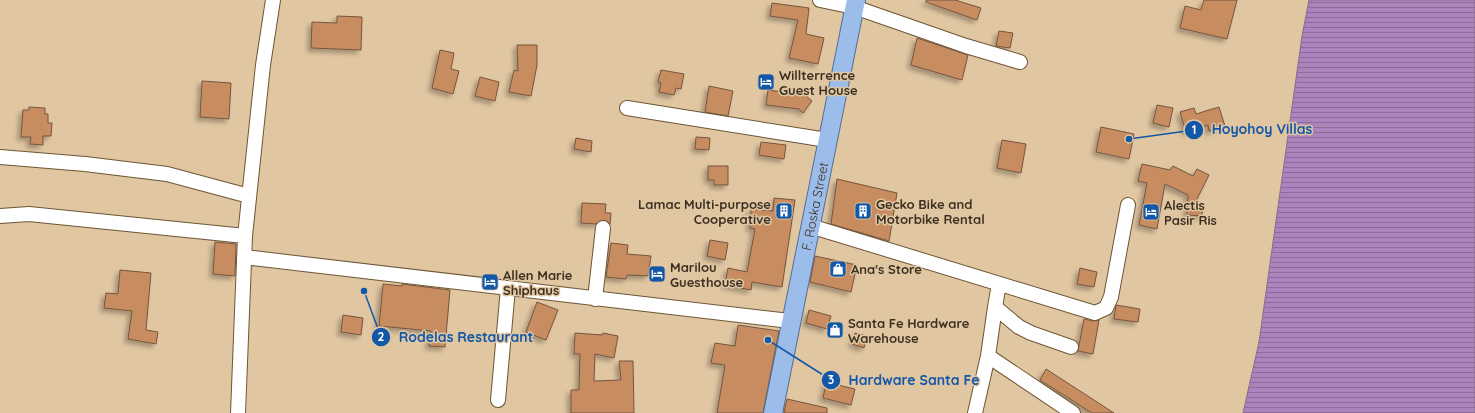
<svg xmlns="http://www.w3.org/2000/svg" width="1475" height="413" font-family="Quicksand,sans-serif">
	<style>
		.water { fill: url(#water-rules); stroke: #8a6b8e }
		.building { fill: #c78c61; stroke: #76553d; filter: url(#shadow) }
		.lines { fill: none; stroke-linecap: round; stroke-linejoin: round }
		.minor-casing { stroke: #6d5634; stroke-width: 16 }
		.major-casing { stroke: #4f6f9a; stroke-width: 20 }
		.minor { stroke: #fff; stroke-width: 14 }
		.major { stroke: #9cbde9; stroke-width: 18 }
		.labels { text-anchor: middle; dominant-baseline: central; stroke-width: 3; stroke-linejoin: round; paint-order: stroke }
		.poi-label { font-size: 13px; font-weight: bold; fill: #3b3022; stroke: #e0c6a1; text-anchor: start }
		.street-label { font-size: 13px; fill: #3b3022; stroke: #e0c6a1 }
		.leader { fill: none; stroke: #1357a7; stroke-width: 1.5 }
		.callout-dot { fill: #1357a7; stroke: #e0c6a1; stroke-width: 1.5 }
		.mark-label { font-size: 12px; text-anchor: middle; font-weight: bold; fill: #fff }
		.callout-label { font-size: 14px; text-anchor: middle; font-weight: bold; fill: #1357a7; stroke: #e0c6a1; stroke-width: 3; stroke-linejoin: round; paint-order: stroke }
	</style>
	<defs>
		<pattern id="water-rules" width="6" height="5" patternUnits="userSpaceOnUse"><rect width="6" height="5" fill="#ac84bd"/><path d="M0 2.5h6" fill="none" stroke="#8d6c99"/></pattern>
		<filter id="shadow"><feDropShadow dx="-3.5" dy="3.5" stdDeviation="2" flood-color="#0004"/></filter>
	</defs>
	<rect width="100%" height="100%" fill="#e0c6a1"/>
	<path class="water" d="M1309,0H1475V413H1243L1259,342L1302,36Z"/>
	<path class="building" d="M926,0H955L981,8L977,20L926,2Z
		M1204,0H1237L1227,39L1180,28L1185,6L1201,10Z
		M772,3L809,8L806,34L824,38L818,64L789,58L798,20L770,16Z
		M337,16L362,17L361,50L311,48L312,22L337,23Z
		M999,31L1013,33L1010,48L996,46Z
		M917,38L968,55L962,80L911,65Z
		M517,45H537V65L531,96L509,92L514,70L518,71Z
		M440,50L454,53L451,69L459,71L453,94L432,88Z
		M661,70L684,74L681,89L676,88L674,95L659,92L661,83L658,82Z
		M480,77L499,82L495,101L475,96Z
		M202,81L231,83L229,119L200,117Z
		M709,86L733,91L728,116L705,112Z
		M768,90L798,94L800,91L812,101L803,113L799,109L766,105Z
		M1157,105L1173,108L1169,127L1153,123Z
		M29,107L45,108V114H48V123H52L51,136H43V145L30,144L31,137H21L23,110H29Z
		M1219,107L1225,126L1209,131L1208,125L1186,132L1180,112L1194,108L1196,114Z
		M1101,127L1134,134L1129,159L1096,152Z
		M696,137L710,138L709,150L695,149Z
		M576,138L592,141L591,152L574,149Z
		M1002,140L1026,144L1021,173L997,168Z
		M761,142L786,145L784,159L759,155Z
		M1142,164L1170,170L1173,166L1193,176L1197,169L1209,175L1195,203H1203L1202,216L1189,215L1187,219L1188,195L1165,184L1157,229L1139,225L1147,183L1138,181Z
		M708,166H728V185H714V180H708Z
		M837,179L897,193L889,241L831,224Z
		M774,198L795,200L782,287L752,282L751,290L725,285L728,268L747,272L755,229L750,228L751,209L773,211Z
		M582,203L606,204L605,213H611L610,224L604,220L596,224L581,223Z
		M710,240L728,243L725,260L707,256Z
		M215,242L236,244L235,276L213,274Z
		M611,243L628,245L627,254L651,256L648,276L627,275L626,279L606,277Z
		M815,256L857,265L851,292L810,282Z
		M1080,268L1097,272L1094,287L1077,284Z
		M120,270L151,273L146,330L158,332L156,344L128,339L132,311L104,308L106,293L118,294Z
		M383,284L402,286V284L450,290L445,347L429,346L431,331L379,326Z
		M537,302L558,310L546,340L526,332Z
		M1116,305L1140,309L1138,322L1114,319Z
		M809,310L831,316L827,329L806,323Z
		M343,315L363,318L361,335L341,332Z
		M1084,319L1093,321L1099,320L1093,354L1078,351Z
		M738,325L779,331L763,413H717L725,365L711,363L715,343L735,346Z
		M575,333L602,335L603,333L618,336L614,358L595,354L594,381L621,380L619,361H633L634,413H571V390H579L580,354H574Z
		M855,333L867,336L864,348L852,344Z
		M1046,369L1114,413H1092L1040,380Z
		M828,375L839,378L838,385L855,389L851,405L823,398Z
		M787,399L827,408V413H784Z"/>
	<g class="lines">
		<g class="minor-casing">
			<path id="minor" d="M820,0L854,7L966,46L1020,62
				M627,108L827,140
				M0,157L85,164L167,174L249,196
				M0,216L29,214L245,236
				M810,226L1095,313L1106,308L1111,297L1128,205
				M244,257L790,321
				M999,284L995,307L1019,327L1031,333L1071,347
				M595,299L603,228
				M995,307L988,356L1073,413
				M498,400L508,288
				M238,413L245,236L263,65L273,0
				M975,413L988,356"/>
		</g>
		<g class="major-casing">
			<g id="major">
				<path id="s1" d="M773,413L856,0"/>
			</g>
		</g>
		<use href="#minor" class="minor"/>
		<use href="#major" class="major"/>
	</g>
	<defs>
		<g id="hotel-square" transform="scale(0.9)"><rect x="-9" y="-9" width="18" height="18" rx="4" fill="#1357a7" stroke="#e0c6a1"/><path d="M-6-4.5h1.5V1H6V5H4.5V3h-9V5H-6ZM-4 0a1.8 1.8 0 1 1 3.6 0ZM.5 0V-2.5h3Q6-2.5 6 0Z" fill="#fff"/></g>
		<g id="building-square" transform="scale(0.9)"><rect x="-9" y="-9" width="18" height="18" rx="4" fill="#1357a7" stroke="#e0c6a1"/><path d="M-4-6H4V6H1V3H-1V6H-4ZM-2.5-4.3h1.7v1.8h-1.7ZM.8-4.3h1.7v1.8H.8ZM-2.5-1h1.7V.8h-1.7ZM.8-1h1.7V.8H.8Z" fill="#fff"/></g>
		<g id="shop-square" transform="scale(0.9)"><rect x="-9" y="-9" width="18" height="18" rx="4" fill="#1357a7" stroke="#e0c6a1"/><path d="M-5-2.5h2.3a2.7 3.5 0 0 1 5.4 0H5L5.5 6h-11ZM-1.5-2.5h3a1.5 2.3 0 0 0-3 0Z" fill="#fff"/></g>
	</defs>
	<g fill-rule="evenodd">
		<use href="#hotel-square" x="766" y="82"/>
		<use href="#building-square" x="784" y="211"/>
		<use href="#building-square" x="863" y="211"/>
		<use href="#hotel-square" x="1151" y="212"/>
		<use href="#shop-square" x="838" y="269"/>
		<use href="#hotel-square" x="657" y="274"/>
		<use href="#hotel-square" x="490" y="282"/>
		<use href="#shop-square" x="835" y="330"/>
	</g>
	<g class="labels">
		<g class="poi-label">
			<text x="779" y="75">Willterrence<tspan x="779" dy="15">Guest House</tspan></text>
			<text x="771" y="204" text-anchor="end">Lamac Multi-purpose<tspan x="771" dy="15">Cooperative</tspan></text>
			<text x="876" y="204">Gecko Bike and<tspan x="876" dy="15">Motorbike Rental</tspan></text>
			<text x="1164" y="205">Alectis<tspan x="1164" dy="15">Pasir Ris</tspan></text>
			<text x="670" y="267">Marilou<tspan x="670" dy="15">Guesthouse</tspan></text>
			<text x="851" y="269">Ana's Store</text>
			<text x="503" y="275">Allen Marie<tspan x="503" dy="15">Shiphaus</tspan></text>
			<text x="848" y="323">Santa Fe Hardware<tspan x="848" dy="15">Warehouse</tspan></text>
		</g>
		<g class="street-label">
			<text stroke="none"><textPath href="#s1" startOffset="211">F. Roska Street</textPath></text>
		</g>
	</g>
	<path class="leader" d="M1129 139L1194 130M364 291L381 337M768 340L831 380"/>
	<g class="callout-dot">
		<circle cx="1129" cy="139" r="4"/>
		<circle cx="364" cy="291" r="4"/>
		<circle cx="768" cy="340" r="4"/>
		<circle cx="1194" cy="130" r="10"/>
		<circle cx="381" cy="337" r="10"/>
		<circle cx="831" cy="380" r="10"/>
	</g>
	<g class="mark-label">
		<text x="1194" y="134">1</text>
		<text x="381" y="341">2</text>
		<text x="831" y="384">3</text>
	</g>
	<g class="callout-label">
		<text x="1262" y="134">Hoyohoy Villas</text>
		<text x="466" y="342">Rodelas Restaurant</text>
		<text x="914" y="385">Hardware Santa Fe</text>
	</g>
</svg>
